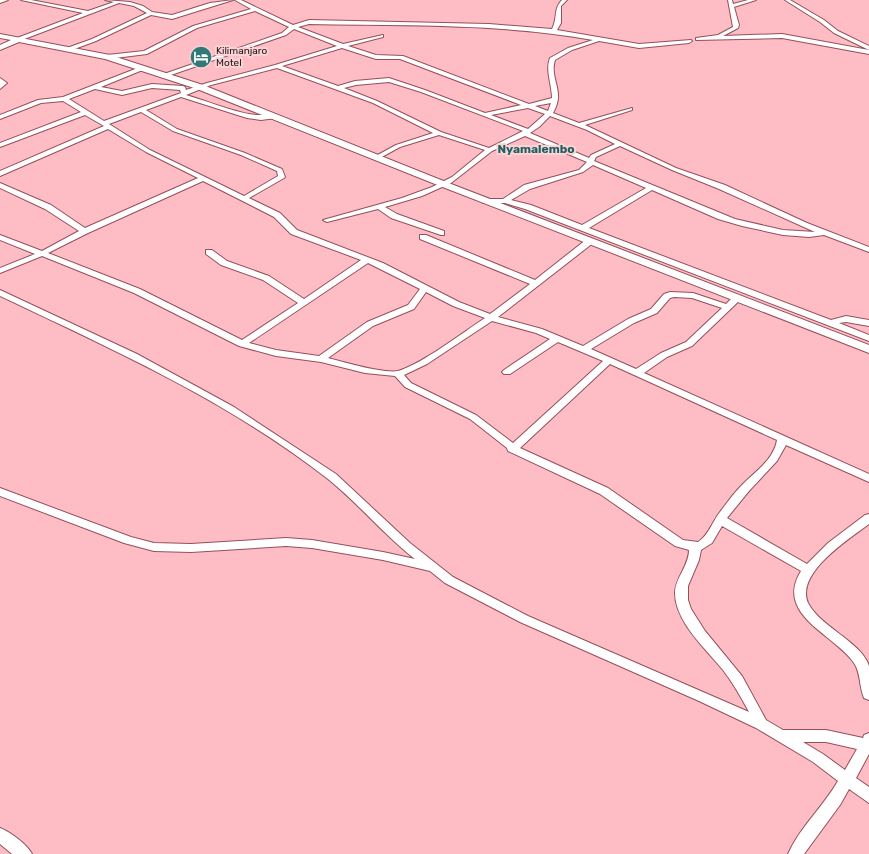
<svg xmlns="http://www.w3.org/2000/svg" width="869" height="854" font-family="Rubik,sans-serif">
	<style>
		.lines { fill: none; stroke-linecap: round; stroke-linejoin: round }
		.minor-casing { stroke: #954f5a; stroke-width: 2 }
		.tertiary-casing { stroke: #954f5a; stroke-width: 2 }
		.minor { fill: #fff; fill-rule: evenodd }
		.tertiary { fill: #fff; fill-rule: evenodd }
		.labels { text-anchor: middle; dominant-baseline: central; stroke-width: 4; stroke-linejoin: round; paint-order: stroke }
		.far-poi-label { font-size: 10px; fill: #2c1015; stroke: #f6d4d8; text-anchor: start }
		.far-quarter-label { font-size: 12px; font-weight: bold; fill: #235d5b; stroke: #f6d4d8 }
	</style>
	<rect width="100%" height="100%" fill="#febdc5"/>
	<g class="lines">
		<g class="minor-casing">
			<path id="minor" d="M0,0H8L0,3Z
				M21,0H31L88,11L114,2L105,0L130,2L143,6L152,12L172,15L210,3L233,0L172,19L151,15L96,41L69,51L66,49L67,48L92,39L147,13L134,6L119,3L19,41L17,40V38L83,13Z
				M235,0H241L293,25L309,20L489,24L552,29C558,18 553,9 562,0H567L561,6V23L557,30L639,44L691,40L692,41L689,43L639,48L599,41L572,50L555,60C549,79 566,91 553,113L579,123L632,108V110L585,125L676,168L725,185L807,223L869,247V252L824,235L809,237L783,235L742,226L718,219L652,190L589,228L831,320L846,316L869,320V326L846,322L839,323L869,335V341L525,209L505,203H483V199H503L524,185L579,170L587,162L525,136L492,151L451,183L422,196L385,207L397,214L444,231V235H441L391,218L378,209L327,222L323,220L402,198L432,187L452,177L485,150L439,135L400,147L378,159H374V157L396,145L433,133L373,103L277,68L211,85L186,95C207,101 228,110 249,114C258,116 267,114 276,116V118L261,120L247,118L181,97L146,110L177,129L245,153L282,169L285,177L284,178L249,198L280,213L297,230L383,263L459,302L490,314L530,284L420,239V235H426L535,280L587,239H593V243L498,317L542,329L583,346L628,319L651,309L664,294L670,292L693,293L726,304L734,296H740V300L692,346L667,357L644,373L869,474V482L786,445L777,461L749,491L727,518L807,564L828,543L865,515L869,514V524C849,539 795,573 808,603C815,616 829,626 841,635C851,643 865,653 869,666C869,676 869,690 869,700L864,698C859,687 861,673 854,663C834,634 774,615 801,571L722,526L712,543L701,550L699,560L688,586V600L691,609L705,631L742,676L766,720L783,730H826L863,738L864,735L869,733V754L856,778L869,787V803L849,789L840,805L804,854H788C800,827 823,807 838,781L813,762L756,728L699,701L520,622L445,583L430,571L383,560L312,548L286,546L191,552L154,551L124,543L0,496V488L131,537L154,543L191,544L286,538L312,540L383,552L415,559C384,535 359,504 328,479C230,402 112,349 0,296V290L137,354L234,407L336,474L410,543L453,577L528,616L749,712C741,697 733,683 723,670C707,650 675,622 675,593C675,578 689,566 689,550L675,546L600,494L508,451L507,448L470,419L405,387L395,376L365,373L321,362L276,356L239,346L134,293L42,256L0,273V268L35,254L0,240V235L42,251L79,231L45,209L0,188V183L51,205L85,228L198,178L146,152L108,129L0,176V171L104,126L85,115L0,147V143L81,112L63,101L41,103L0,119V115L38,100L63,97L143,66L146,68L145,69L101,87L122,91L152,84L183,86L185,87L186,90L207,83L275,65L337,46L294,29L286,35L168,76H164V74L282,33L289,27L255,11L197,28L147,54L107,59L104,57L107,55L144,51L193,26L251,9ZM309,24C404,26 500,23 593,40L568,48L550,58C545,70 552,85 552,98L529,104L403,56L376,55L348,46L383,37V35L343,44L298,27ZM342,48L376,59H400L521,105L485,113L425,90L389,78L355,81L338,86L282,66ZM389,82L421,92L523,131L489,148L441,132L377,101L344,88L356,85ZM152,88L180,90L181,93L104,121L69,99L95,89L122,95ZM551,103L548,111L535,106ZM528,108L545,114L528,129L491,115ZM141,112L173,131L241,155L277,171L278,176L244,196L150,150L109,124ZM550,116L587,130L615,144L591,155L589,158L530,133L539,127ZM620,146L672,170L719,189L815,232L783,230L735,219L594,161L596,157ZM593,165L646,188L582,225L531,205L511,200L530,189L583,172ZM203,181L274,217L291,234L361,260L304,299L269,276L227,261L212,250H206V254L221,265L263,280L298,303L242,340L140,289L48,253L88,233ZM368,263L420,289L408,305L367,322L319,356L276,350L249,343ZM426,292L453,306L485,318C462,333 422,364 398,371C385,374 343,362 328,358L373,326L414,309ZM674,297L692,298L722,308L686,342L661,353L636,369L591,349L634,323L657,313L670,298ZM492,321L536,333L550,339L504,370L502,372L504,374H510L558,342L603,361L513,443L476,415L411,383L404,375L427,364ZM610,364L777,440C774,460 754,472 741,486C733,494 727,503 720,512C712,522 709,535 698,542L683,540L608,488L520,448ZM803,742H826L857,749L845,770L823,754Z
				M728,0H732L733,4L748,0H756L734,7L739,25L738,28L723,36L782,34L869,50V54L782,38L696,40V38L718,35L733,27Z
				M785,0H790L824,20L838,31L869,46V50L834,33L820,22Z
				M0,78L7,83L0,89Z
				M0,828C10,832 27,844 32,854H12L0,844Z"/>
		</g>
		<g class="tertiary-casing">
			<path id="tertiary" d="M0,34L110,55L203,85L446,182L869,345V353L440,186L197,89L105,59L19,42L0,50V45L11,40L0,38Z"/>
		</g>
		<use href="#minor" class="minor"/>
		<use href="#tertiary" class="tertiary"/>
	</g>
	<defs>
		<g id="hotel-disc" transform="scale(1.15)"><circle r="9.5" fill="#317976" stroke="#f6d4d8"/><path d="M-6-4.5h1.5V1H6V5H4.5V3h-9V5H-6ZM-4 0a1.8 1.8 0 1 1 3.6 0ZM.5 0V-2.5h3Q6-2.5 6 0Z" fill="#fff"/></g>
	</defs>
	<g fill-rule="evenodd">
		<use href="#hotel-disc" x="201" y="57"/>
	</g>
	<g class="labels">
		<g class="far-poi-label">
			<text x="216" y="51">Kilimanjaro<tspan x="216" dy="12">Motel</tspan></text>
		</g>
		<g class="far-quarter-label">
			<text x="536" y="149">Nyamalembo</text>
		</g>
	</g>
</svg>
